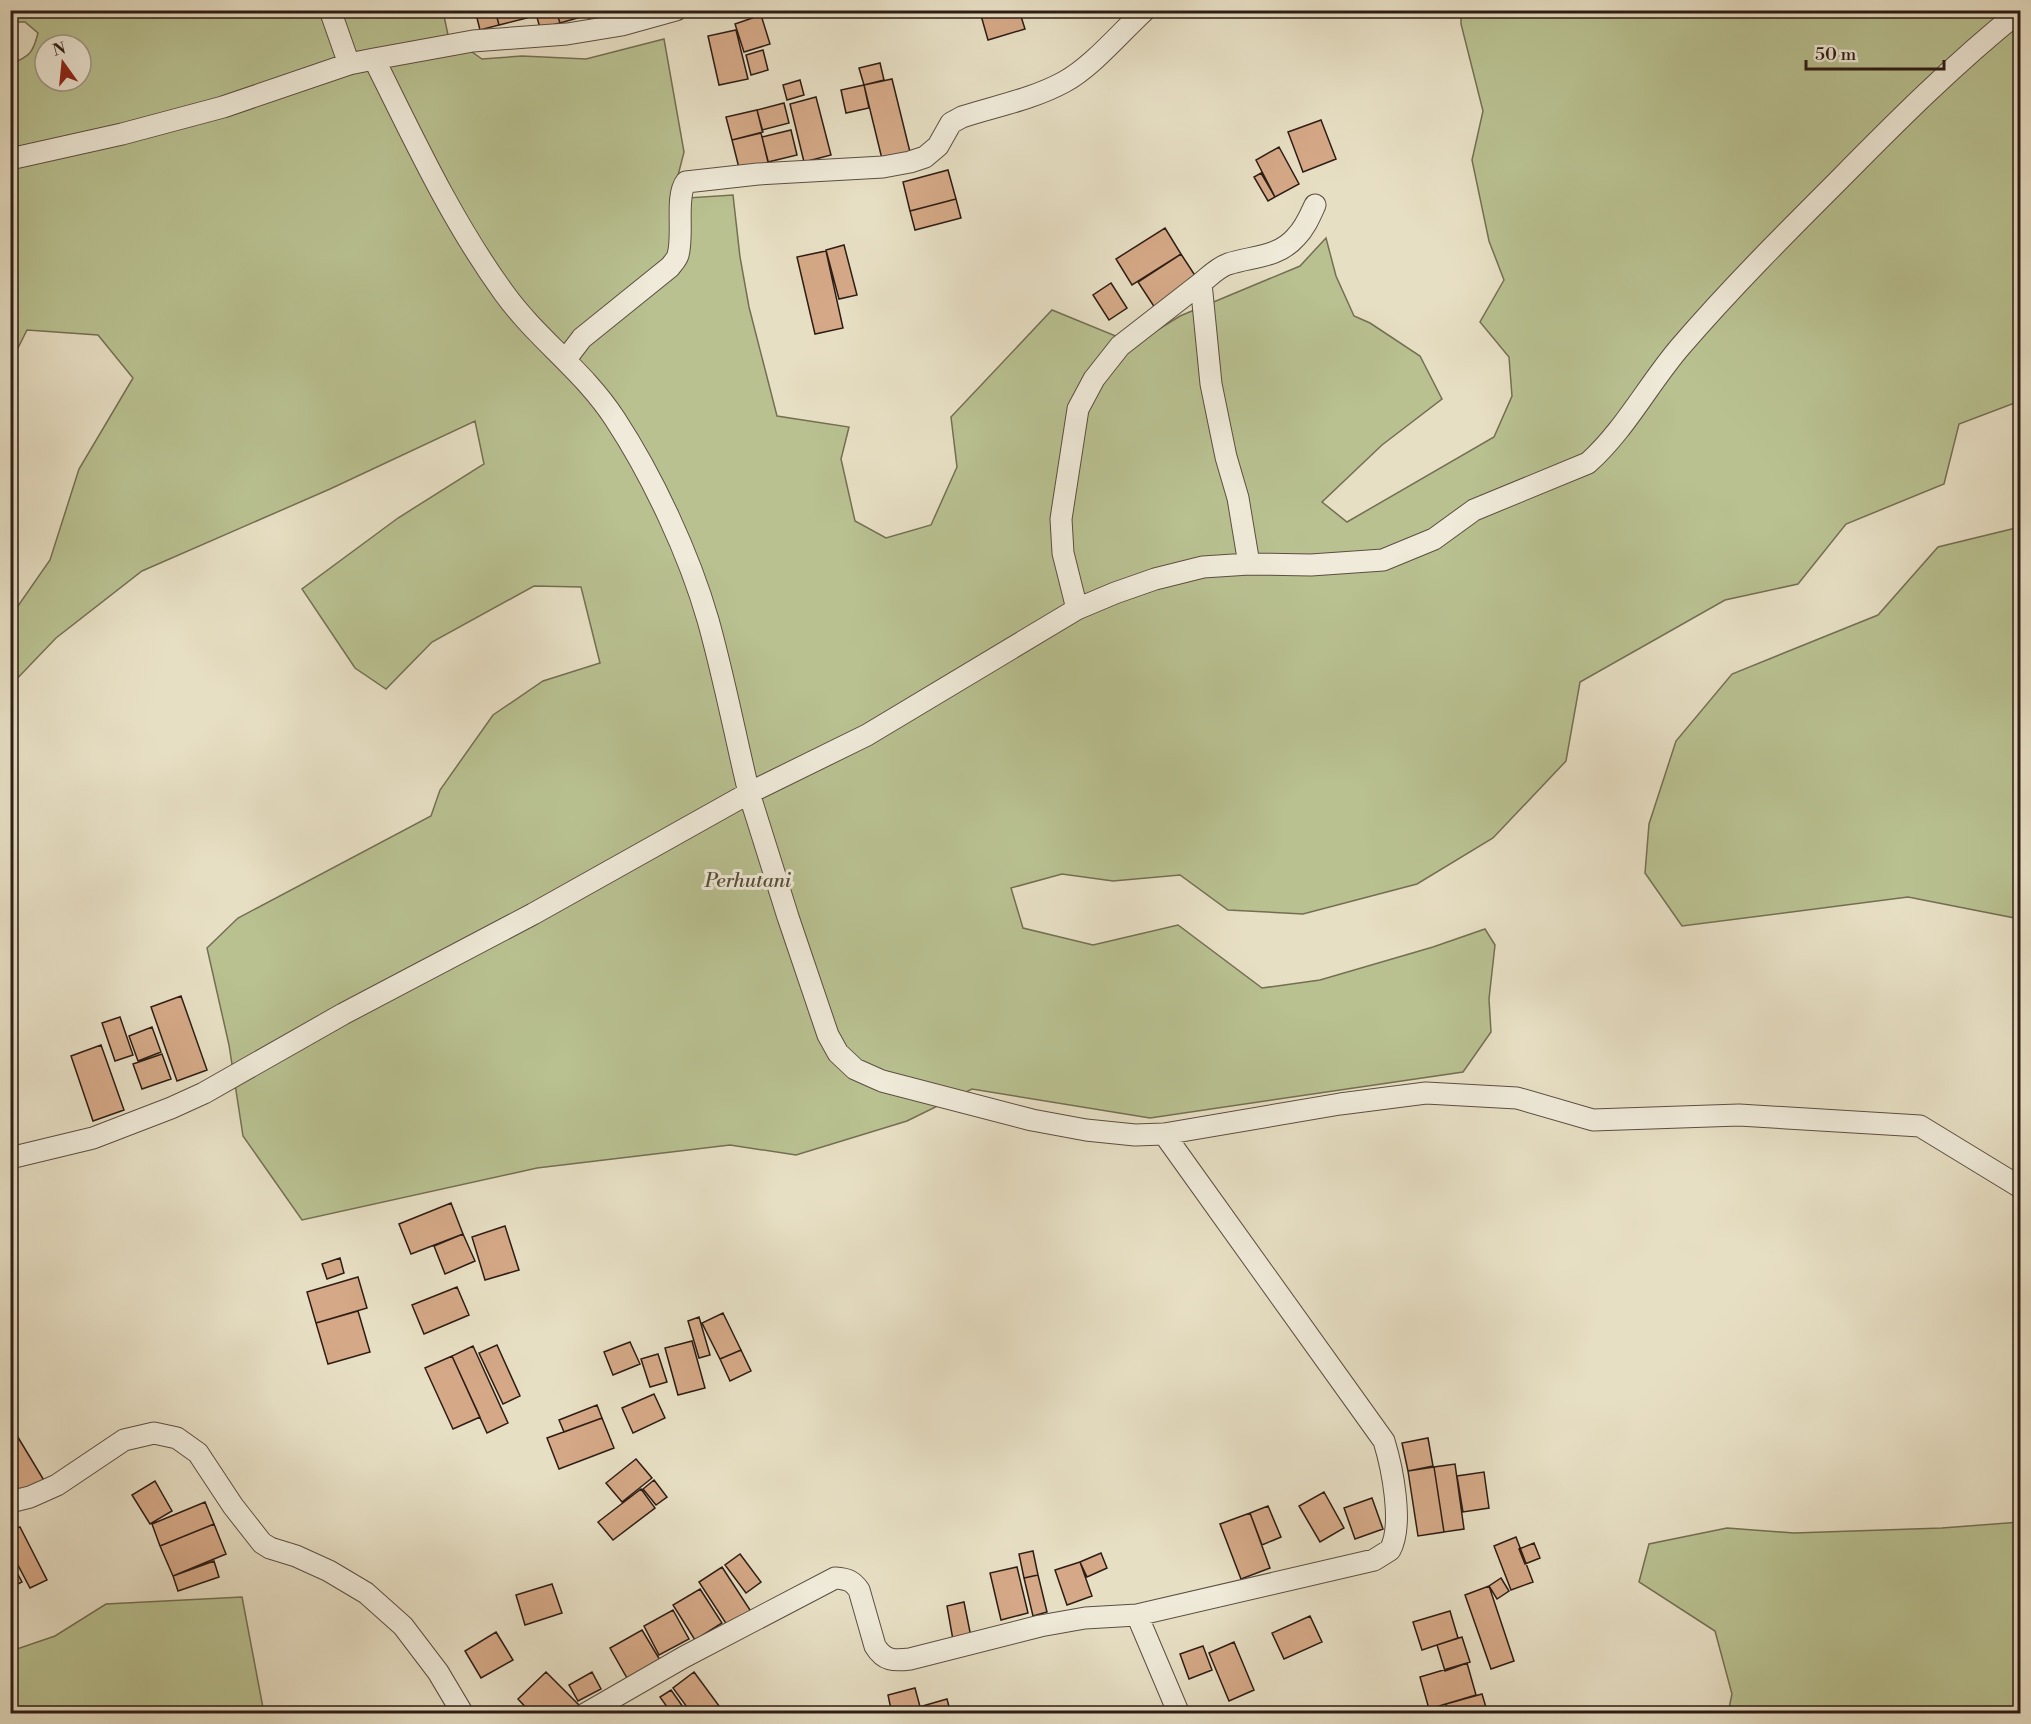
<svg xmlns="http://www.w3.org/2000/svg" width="2031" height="1724" font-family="'Libre Bodoni',serif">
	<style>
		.green { fill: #b9c191; stroke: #746f53; stroke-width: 1.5; fill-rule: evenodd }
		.building { fill: #d5a987; stroke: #2e1d15; stroke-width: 1.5 }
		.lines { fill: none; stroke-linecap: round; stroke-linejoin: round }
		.minor-casing { stroke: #5c4e41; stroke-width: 23 }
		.minor { stroke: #efead9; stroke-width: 21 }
		.labels { text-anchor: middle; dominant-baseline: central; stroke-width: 6; stroke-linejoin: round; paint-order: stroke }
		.park-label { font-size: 20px; font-style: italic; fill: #584e3a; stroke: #efead9 }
	</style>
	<rect width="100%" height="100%" fill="#e7dfc4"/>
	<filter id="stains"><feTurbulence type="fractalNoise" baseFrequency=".00333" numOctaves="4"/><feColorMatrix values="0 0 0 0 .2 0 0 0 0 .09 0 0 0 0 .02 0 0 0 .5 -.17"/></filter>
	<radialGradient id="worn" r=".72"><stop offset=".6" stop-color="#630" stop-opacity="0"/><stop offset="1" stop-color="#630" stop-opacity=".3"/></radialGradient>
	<path class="green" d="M11,11H443L448,35L482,59L522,56L586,59L664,39L684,152L672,199L733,195L740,257L749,307L777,416L849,427L841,459L855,521L886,538L931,525L957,467L951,417L1052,310L1135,344L1180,316L1300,266L1326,238L1336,276L1354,316L1370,323L1420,356L1442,399L1382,445L1322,502L1347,522L1494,437L1512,396L1509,357L1480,322L1504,280L1489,241L1472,160L1483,111L1461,24V11H2020V401L1959,424L1944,484L1846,524L1798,584L1725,600L1580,682L1566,761L1493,838L1417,884L1303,914L1228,910L1180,875L1113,881L1062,874L1011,888L1023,928L1093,945L1178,925L1262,988L1320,980L1433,947L1485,929L1495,945L1489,999L1491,1032L1463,1072L1150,1118L972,1089L907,1121L796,1155L730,1145L537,1168L302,1220L243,1136L229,1045L207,948L238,918L431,816L440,790L493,715L543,681L600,663L581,587L534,586L432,642L386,689L355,668L302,589L398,518L484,464L475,421L330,489L142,571L56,638L11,685V616L50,560L79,469L133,378L98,335L27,330L11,362V64C30,56 33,53 38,33L25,22H11ZM45,45H81V81H45Z
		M2020,527V919L1908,897L1682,926L1645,873L1649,824L1676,741L1732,674L1878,615L1938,547Z
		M2020,1522V1713H1728L1732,1694L1715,1631L1639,1582L1649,1544L1727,1528L1794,1533L1942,1528Z
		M242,1597L264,1713H11V1651L55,1636L106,1604Z"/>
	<path class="building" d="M475,10H495L499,25L480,30Z
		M495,10H525L527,18L499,25Z
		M535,10H556L560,23L540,28Z
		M556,10H579L581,17L560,23Z
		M587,10H616L618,15L590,22Z
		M985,10H1019L1025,29L988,40L980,12Z
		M761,15L770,44L744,52L735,24Z
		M736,30L748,79L719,85L708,36Z
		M763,50L768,70L751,75L746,55Z
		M880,63L884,80L864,85L859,68Z
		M892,79L911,156L883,163L864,85Z
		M800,80L804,95L787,100L783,85Z
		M864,85L869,108L846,113L841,90Z
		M816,97L831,155L804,162L790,104Z
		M784,103L789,123L762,130L757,110Z
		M757,110L763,132L732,140L726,117Z
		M1321,120L1336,159L1303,172L1288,132Z
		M791,130L797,155L768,162L762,137Z
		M761,133L769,165L740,172L732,140Z
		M1279,147L1299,184L1275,197L1256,160Z
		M948,170L956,199L910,211L903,182Z
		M1261,173L1275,197L1268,201L1254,177Z
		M956,199L961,218L915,230L910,211Z
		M1165,228L1181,254L1132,285L1116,259Z
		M844,245L857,295L839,299L826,250Z
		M826,251L843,328L815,334L797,257Z
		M1181,254L1198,280L1155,308L1138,282Z
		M1111,283L1127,308L1109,320L1093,295Z
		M181,996L207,1070L177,1081L151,1007Z
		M120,1017L133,1055L115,1061L102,1023Z
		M152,1027L161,1052L138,1061L129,1036Z
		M101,1045L124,1110L93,1121L71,1056Z
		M162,1054L171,1079L142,1089L133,1064Z
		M451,1203L463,1234L411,1254L399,1224Z
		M505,1226L519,1270L485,1280L472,1237Z
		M463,1234L475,1261L445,1274L434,1246Z
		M340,1258L344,1273L327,1279L322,1264Z
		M358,1277L367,1308L316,1323L307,1292Z
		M457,1287L469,1315L424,1334L412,1305Z
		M358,1311L370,1352L328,1364L316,1323Z
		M723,1313L741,1350L720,1359L702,1323Z
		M699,1317L710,1355L699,1358L688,1321Z
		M692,1341L705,1388L678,1395L665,1348Z
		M630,1342L640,1364L613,1375L604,1352Z
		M497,1345L520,1396L503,1404L479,1353Z
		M473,1346L508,1423L487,1433L452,1356Z
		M741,1350L751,1371L730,1381L720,1359Z
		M658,1354L667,1382L650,1387L641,1359Z
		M452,1356L480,1417L453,1429L425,1368Z
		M654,1394L665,1418L633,1433L622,1408Z
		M597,1405L602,1418L564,1432L559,1420Z
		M602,1418L614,1448L559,1469L547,1438Z
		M16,1434L45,1482L23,1496L10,1475V1437Z
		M1428,1438L1433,1466L1408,1471L1402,1443Z
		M636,1459L652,1478L622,1502L606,1483Z
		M1455,1464L1464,1529L1444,1532L1434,1467Z
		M1434,1467L1444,1532L1418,1536L1408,1471Z
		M1484,1472L1489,1508L1463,1512L1457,1476Z
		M654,1480L667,1497L656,1505L643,1489Z
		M155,1481L172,1511L150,1524L132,1495Z
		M641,1489L655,1508L613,1540L598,1522Z
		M1324,1492L1344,1528L1320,1542L1299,1506Z
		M1372,1498L1383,1529L1355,1539L1344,1508Z
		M205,1502L214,1524L160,1546L152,1524Z
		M1268,1506L1281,1537L1262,1545L1250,1513Z
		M1250,1513L1270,1568L1241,1579L1220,1524Z
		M214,1524L226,1554L173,1576L160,1546Z
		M20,1527L47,1580L30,1588L10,1550V1531Z
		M1516,1537L1533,1582L1511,1590L1494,1546Z
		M1534,1543L1540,1558L1525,1564L1519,1549Z
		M1033,1551L1038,1575L1024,1578L1019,1554Z
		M1101,1553L1107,1568L1087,1577L1080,1562Z
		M740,1554L761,1582L746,1593L725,1565Z
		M10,1560L22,1582L10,1588Z
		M214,1561L219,1577L178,1591L173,1576Z
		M1080,1562L1092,1596L1067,1605L1055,1570Z
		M722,1567L752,1613L729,1628L699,1582Z
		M1017,1567L1028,1613L1001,1620L990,1573Z
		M1038,1575L1047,1612L1033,1616L1024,1578Z
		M1501,1578L1509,1591L1497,1599L1489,1586Z
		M552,1584L562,1613L525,1625L516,1595Z
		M1489,1586L1514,1661L1491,1669L1465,1595Z
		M700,1589L722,1623L695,1640L673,1605Z
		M964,1602L971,1637L953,1640L947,1606Z
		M673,1610L689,1639L659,1655L644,1626Z
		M1450,1611L1458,1638L1422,1650L1413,1622Z
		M1310,1616L1322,1642L1284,1659L1272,1633Z
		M642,1630L660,1660L627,1678L610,1648Z
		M496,1632L513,1660L481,1678L465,1651Z
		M1462,1637L1470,1662L1445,1671L1437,1645Z
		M1234,1642L1254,1690L1229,1701L1209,1653Z
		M1203,1646L1212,1670L1189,1679L1180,1654Z
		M1467,1663L1476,1695L1429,1709L1420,1677Z
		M546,1672L581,1707L575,1714H532L518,1699Z
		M592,1672L601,1689L578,1701L569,1685Z
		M694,1672L725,1714H692L673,1688Z
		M915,1688L922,1714H892L888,1695Z
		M671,1690L688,1714H672L660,1697Z
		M1482,1694L1488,1714H1449L1446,1704Z
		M947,1699L951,1714H921L919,1707Z"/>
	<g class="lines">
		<g class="minor-casing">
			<path id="minor" d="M330,10L349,64
				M2020,11C1955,63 1896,122 1838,181C1784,235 1731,288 1681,346C1649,383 1625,430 1588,463L1474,510L1434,539L1383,560L1311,565L1249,564L1203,567L1155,579L1115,593L1077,609L867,735L749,793L788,917L828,1035L838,1053L855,1069L882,1081L1032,1120L1086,1130L1135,1135L1164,1134L1340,1104L1426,1093L1517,1098L1593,1120L1739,1115L1920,1126L2020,1187
				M374,59L473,41L567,34L622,25L676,10
				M10,159L122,134L223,107L349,64L374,59C414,139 451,220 504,293C537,339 584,371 615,419C653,477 689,554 708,620C724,677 735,735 749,793L533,914L343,1014L204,1093L171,1108L93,1138L10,1158
				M566,359L582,338L670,267C673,263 677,259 678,255C684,234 675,196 686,182L758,174L883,167L910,162L925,157L938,146L951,123L962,117C996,106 1033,99 1064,82C1092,67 1121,32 1145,10
				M1249,564L1238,498L1226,457L1211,384L1201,283C1210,276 1217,268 1228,264C1252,256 1278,258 1296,237C1305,228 1310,216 1315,205
				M1077,609L1063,553L1061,519L1078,409L1094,379L1120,346L1201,283
				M10,1502L30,1497L57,1485L124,1440L154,1433L177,1438L198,1453L233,1506L262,1543L270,1548L296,1556L329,1571L366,1593L403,1626L438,1672L463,1714
				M1137,1615L1179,1714
				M585,1714L684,1657L835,1578C847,1579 852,1580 859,1590L875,1646C884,1661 894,1661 910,1659L1040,1626L1085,1618L1137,1615L1374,1560L1390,1550C1404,1525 1392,1467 1384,1441L1164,1134"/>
		</g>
		<use href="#minor" class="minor"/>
	</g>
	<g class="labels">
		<g class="park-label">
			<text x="748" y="881">Perhutani</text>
		</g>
	</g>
	<rect width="2031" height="1724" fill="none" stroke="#e7dfc4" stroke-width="36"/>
	<rect x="12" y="12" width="2007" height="1700" fill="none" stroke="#2e1d15" stroke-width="3"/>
	<rect x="18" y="18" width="1995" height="1688" fill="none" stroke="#2e1d15" stroke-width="1.5"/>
	<g transform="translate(63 63) rotate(345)"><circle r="28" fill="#efead9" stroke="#a2988b" stroke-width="1.5"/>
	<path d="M0-4.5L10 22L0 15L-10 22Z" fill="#8f2418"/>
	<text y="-9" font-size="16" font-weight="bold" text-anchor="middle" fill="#2e1d15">N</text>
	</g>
	<path d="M1806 60v9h138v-9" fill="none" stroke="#2e1d15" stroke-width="3"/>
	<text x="1815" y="60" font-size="18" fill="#2e1d15" stroke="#efead9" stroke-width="4.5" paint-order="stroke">50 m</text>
	<rect width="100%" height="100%" filter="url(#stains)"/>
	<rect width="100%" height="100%" fill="url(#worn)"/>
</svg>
